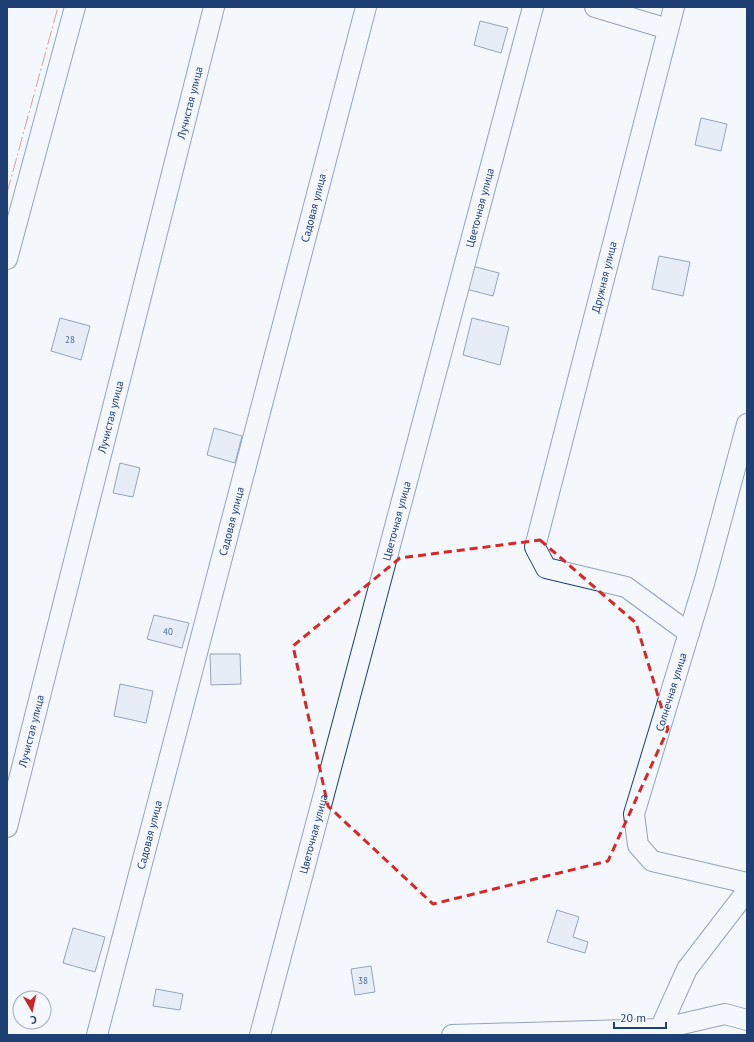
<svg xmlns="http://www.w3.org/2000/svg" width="754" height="1042" font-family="'PT Sans',sans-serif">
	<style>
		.building { fill: #d5e0f0; stroke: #1d3f73 }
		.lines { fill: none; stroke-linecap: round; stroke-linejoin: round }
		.minor-casing { stroke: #1d3f73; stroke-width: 22 }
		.minor { stroke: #f4f7fb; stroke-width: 20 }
		.power { stroke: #c62828; stroke-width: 1; stroke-dasharray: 14 3 2 3; stroke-linecap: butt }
		.marked { fill: none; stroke: #d62828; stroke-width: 3; stroke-dasharray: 8 5; stroke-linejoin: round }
		.labels { text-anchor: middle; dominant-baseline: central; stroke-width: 3; stroke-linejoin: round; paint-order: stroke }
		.number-label { font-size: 9px; fill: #4b6792 }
		.street-label { font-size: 11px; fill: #1d3f73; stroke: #f4f7fb }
	</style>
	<rect width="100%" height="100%" fill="#f4f7fb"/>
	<path class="building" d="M480,21L508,28L501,53L474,45Z
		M701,118L727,124L721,151L695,145Z
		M659,256L690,262L683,296L652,289Z
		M472,266L499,273L493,296L466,289Z
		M60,318L90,326L81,360L51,351Z
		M472,318L509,327L500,365L463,355Z
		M214,428L242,436L235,463L207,455Z
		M120,463L140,468L133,497L113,493Z
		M154,615L189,623L182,648L147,639Z
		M210,654H240L241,684L211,685Z
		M120,684L153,691L146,723L114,716Z
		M557,910L579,917L573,937L588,942L585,953L547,942Z
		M73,928L105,937L95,972L63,963Z
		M371,966L375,992L355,995L351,969Z
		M156,989L183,994L180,1010L153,1006Z"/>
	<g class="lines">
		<g class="minor-casing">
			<g id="minor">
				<path d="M595,7L668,29"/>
				<path d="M674,7L535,547L546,568L626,587L689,633"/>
				<path d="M7,259L75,7"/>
				<path d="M747,424L705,580L634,814L638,845L652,861L747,883"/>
				<path id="s1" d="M7,827L214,7"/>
				<path d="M660,1029L725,1014L747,1020"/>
				<path id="s2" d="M97,1035L366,7"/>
				<path id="s3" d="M260,1035L533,7"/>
				<path d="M452,1035L660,1029L687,969L747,891"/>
			</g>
		</g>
		<use href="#minor" class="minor"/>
		<path class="power" d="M7,193L58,7"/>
	</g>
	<path d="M0 0H754V1042H0ZM540,540L636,623L668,729L608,861L433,904L328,806L293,646L400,558Z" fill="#f4f7fb" fill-opacity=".55" fill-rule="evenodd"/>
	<path class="marked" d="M540,540L636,623L668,729L608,861L433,904L328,806L293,646L400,558Z"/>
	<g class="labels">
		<g class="number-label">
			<text x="70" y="339">28</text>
			<text x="168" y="631">40</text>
			<text x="363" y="980">38</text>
		</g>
		<g class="street-label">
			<text stroke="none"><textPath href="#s1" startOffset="747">Лучистая улица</textPath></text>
			<text stroke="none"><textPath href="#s2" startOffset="855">Садовая улица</textPath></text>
			<text stroke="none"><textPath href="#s3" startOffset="856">Цветочная улица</textPath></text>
			<text transform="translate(604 277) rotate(-76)">Дружная улица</text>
			<text stroke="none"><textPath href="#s1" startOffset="423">Лучистая улица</textPath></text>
			<text stroke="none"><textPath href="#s2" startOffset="531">Садовая улица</textPath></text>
			<text stroke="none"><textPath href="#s3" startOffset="532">Цветочная улица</textPath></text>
			<text transform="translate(671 692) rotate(-73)">Солнечная улица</text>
			<text stroke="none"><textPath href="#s1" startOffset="99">Лучистая улица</textPath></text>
			<text stroke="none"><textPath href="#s2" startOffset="207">Садовая улица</textPath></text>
			<text stroke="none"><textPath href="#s3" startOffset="208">Цветочная улица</textPath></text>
		</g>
	</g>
	<rect width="754" height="1042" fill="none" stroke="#1d3f73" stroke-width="16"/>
	<g transform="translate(32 1010) rotate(171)"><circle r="19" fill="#f4f7fb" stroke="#9eadc5"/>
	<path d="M0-3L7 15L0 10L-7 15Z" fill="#c62828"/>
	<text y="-6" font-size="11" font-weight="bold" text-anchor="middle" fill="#1d3f73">С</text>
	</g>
	<path d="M614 1022v6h52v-6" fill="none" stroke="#1d3f73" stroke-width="2"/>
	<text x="620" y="1022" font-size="12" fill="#1d3f73" stroke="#f4f7fb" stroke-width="3" paint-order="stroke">20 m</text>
</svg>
